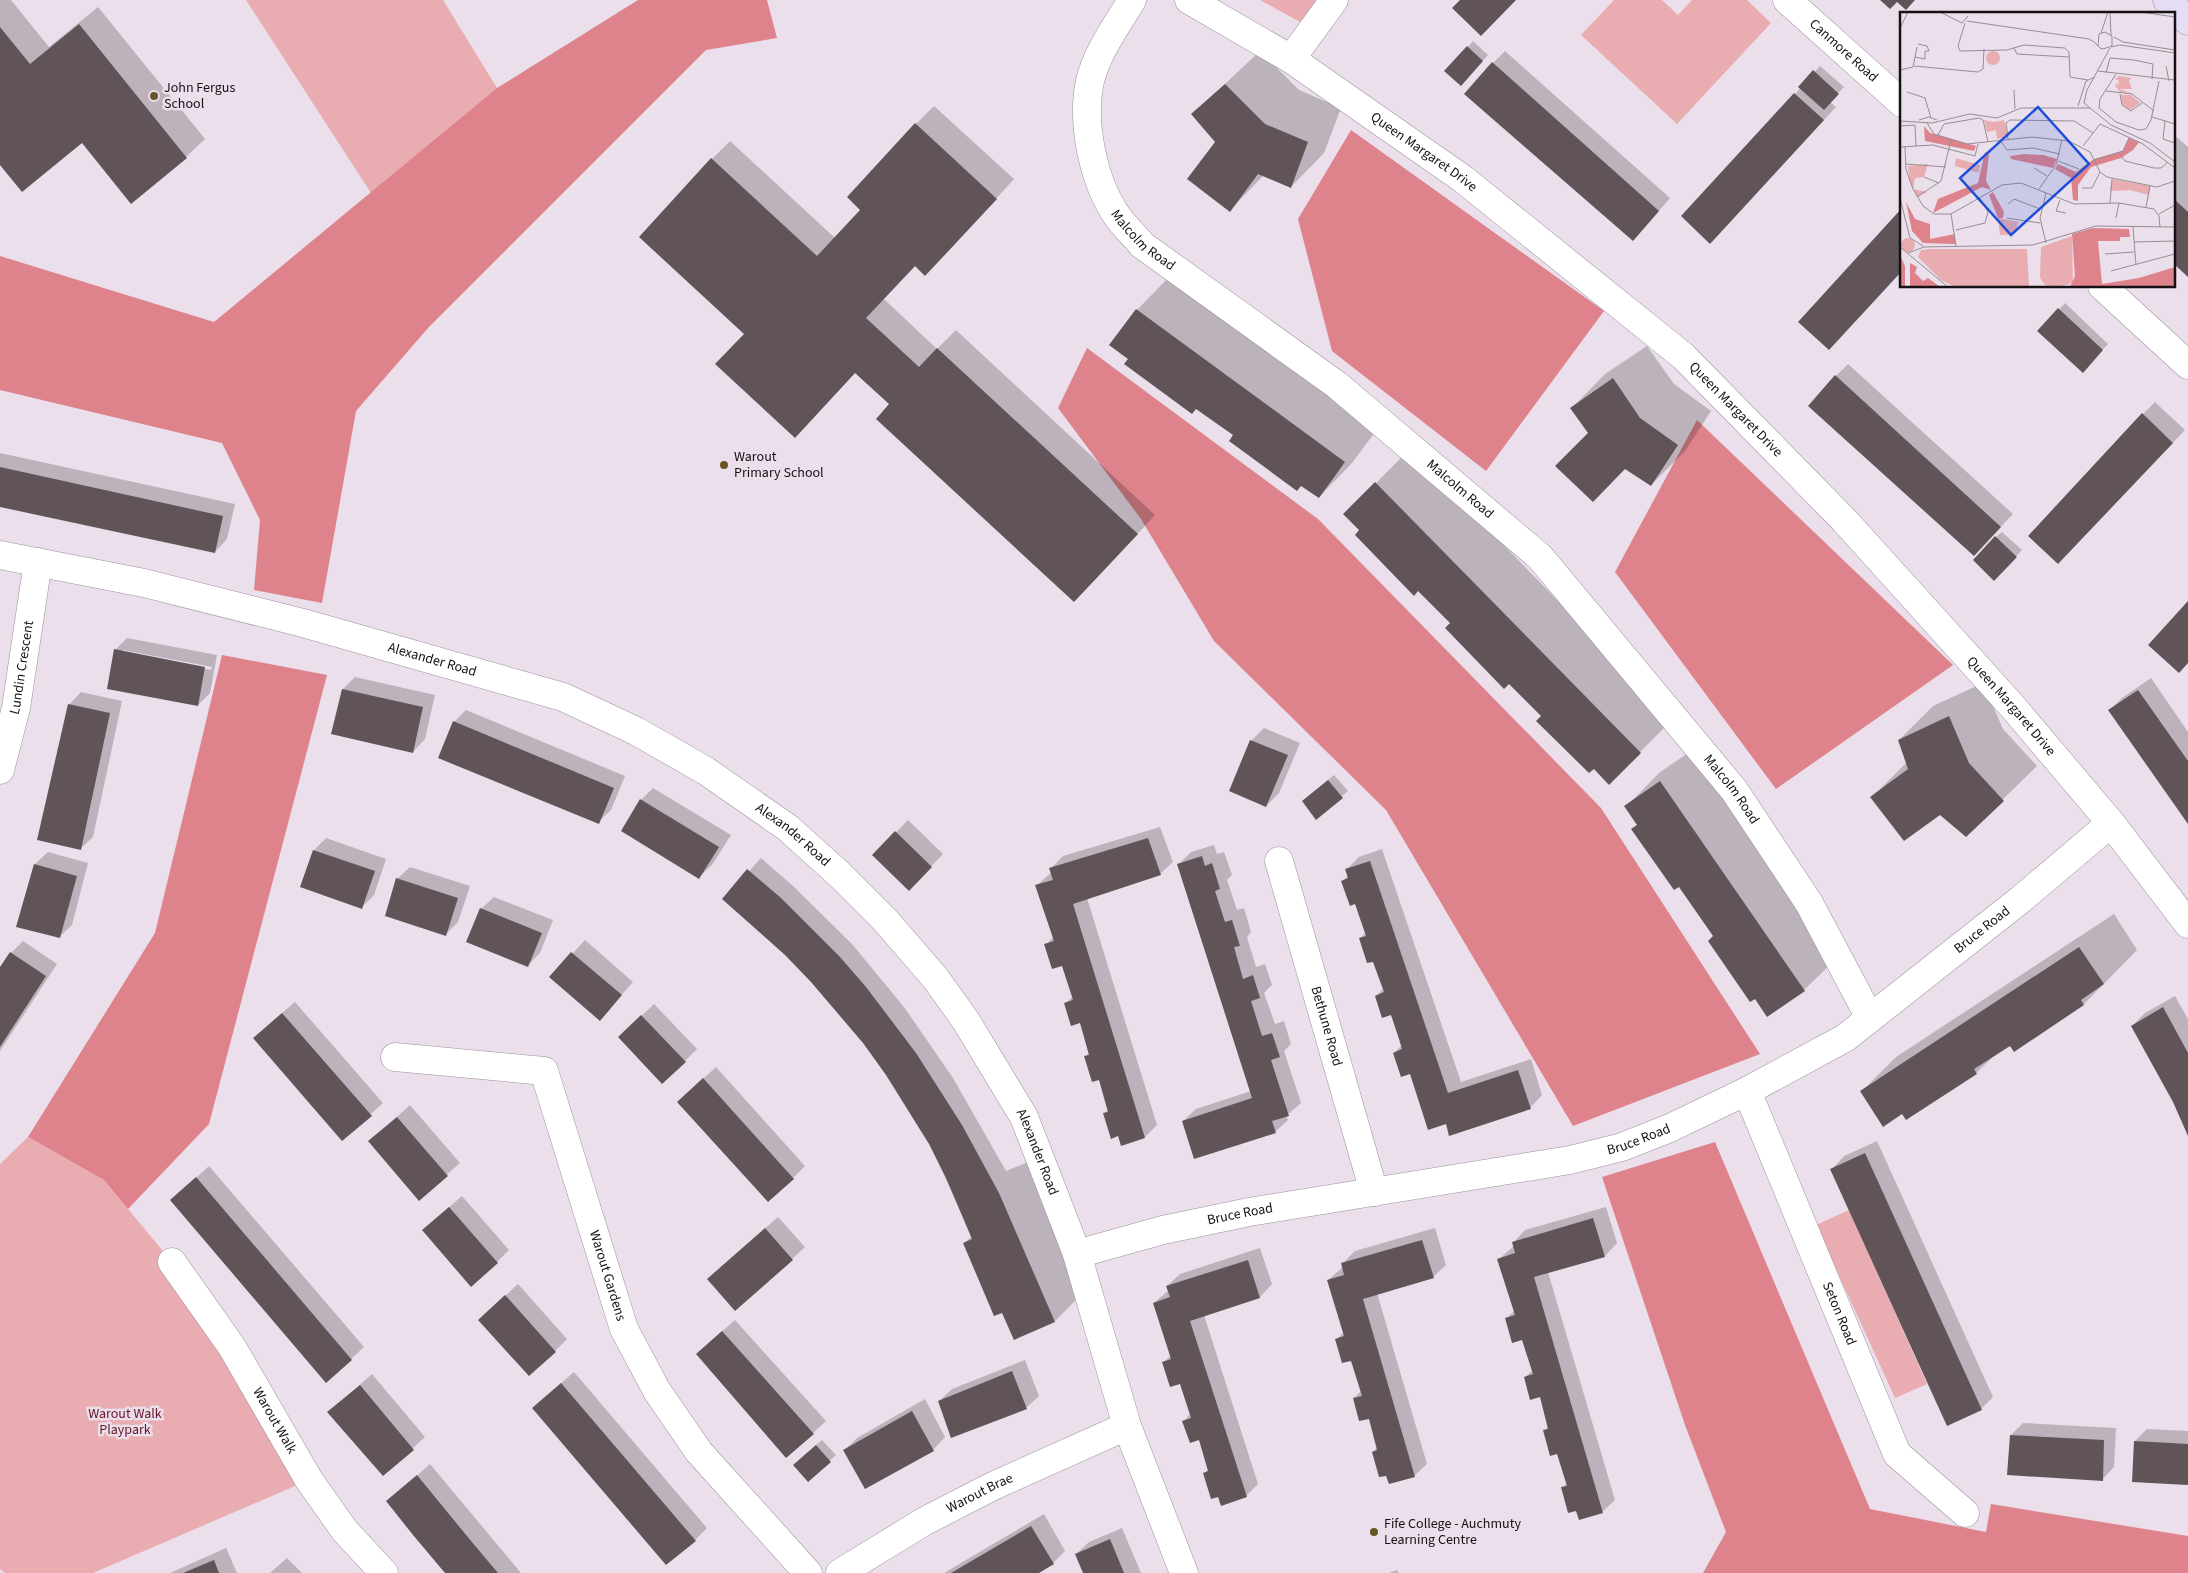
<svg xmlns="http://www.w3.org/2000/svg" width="2188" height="1573" font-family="'Source Sans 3',sans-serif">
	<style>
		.green { fill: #e9acb0 }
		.forest { fill: #de838b }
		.shadow { fill: #0003; fill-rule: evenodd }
		.building { fill: #615459 }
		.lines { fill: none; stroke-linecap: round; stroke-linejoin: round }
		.street-casing { stroke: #9b919c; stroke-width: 29 }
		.secondary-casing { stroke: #9b919c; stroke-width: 29 }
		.street { stroke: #fff; stroke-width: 28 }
		.secondary { stroke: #e5ddf4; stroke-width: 28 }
		.poi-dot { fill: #675624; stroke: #eadfeb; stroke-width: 2 }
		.labels { text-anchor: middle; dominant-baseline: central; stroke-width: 5; stroke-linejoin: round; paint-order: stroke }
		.street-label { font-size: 14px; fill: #151115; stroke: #eadfeb }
		.poi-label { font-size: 14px; fill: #151115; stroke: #eadfeb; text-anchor: start }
		.park-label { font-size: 14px; fill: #681627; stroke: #eadfeb }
		.inset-road { fill: none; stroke: #958d95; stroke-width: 1 }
		.view { fill: #1d4ed8; fill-opacity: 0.15; stroke: #1d4ed8; stroke-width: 2.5 }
		.inset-edge { fill: none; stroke: #151115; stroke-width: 2.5 }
	</style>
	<rect width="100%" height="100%" fill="#eadfeb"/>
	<path class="green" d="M246,0H443L497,88L371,193Z
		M1260,0H1334L1313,29Z
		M1614,0H1662L1678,15L1692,0H1747L1771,23L1677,124L1581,35Z
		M28,1137L104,1180L172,1262L309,1480L93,1573H5L0,1569V1164Z
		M1849,1210L1927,1384L1895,1398L1816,1225Z"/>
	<path class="forest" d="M638,0H767L777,38L706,50L428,328L356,411L322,603L254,590L260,520L222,443L0,390V256L214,322L497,88Z
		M1351,130L1604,311L1486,471L1332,351L1298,219Z
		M1087,348L1318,519L1601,808L1760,1054L1573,1126L1386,810L1214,641L1141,519L1058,408Z
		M1697,420L1953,665L1776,789L1615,572Z
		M222,655L327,675L209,1124L128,1209L104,1180L28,1137L155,933Z
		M1715,1142L1870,1509L1986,1532L1991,1504L2188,1536V1573H1703L1726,1532L1685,1425L1602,1177Z"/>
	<path class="shadow" d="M0,0H11L49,47L98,7L205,139L186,157L132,202L82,141L0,163Z
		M1473,41L1488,55L1467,78L1468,47Z
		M1260,51L1299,90L1341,108L1324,153L1291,187L1264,175L1230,210L1217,142L1193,114Z
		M1505,51L1670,198L1645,227L1493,63Z
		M1820,66L1844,87L1830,102L1836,107L1723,230L1795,94Z
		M934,106L1014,179L944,256L916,265L884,299L937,349L956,330L1155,515L1093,582L856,372L795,437L745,334L712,159L730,141L835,238L862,209L916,124Z
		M2174,135L2188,147V275L2174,262Z
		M1170,276L1378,428L1352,463L1319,497L1130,358L1137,310Z
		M2065,303L2108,344L2088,365L2039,331Z
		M1647,346L1674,384L1711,411L1685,451L1651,485L1590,433L1572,408L1605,374Z
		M1848,364L2013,514L1986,542L1836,376Z
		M2155,402L2185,430L2070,550L2143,414Z
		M1410,449L1673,719L1609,783L1345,514Z
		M0,453L235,504L227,539L215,552L0,506Z
		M2002,532L2022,550L1994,579L1996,537Z
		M127,638L217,655L210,693L198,705L115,650ZM123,650L212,667L211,670L123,652Z
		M355,677L435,695L425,739L413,752L333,734L343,689Z
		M2151,678L2188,732V822L2110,710L2122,698Z
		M1983,683L2003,729L2037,766L1966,835L1940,814L1872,797L1907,762L1899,740L1933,706Z
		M81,692L122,701L93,837L80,849L69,705Z
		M466,710L625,776L611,810L598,822L454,722Z
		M1264,728L1300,743L1279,793L1266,806L1231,791L1251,741Z
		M1695,748L1838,957L1804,990L1714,936L1679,885L1633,829L1638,824L1626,807L1659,773Z
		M1334,775L1348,791L1316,818L1309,796Z
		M653,788L731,835L712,865L699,877L641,800Z
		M908,820L943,854L909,889L874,855Z
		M1160,827L1173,862L1160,874L1087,898L1157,1125L1145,1137L1122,1144L1119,1135L1105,1113L1109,1109L1100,1078L1085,1057L1090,1052L1081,1022L1065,1004L1073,996L1063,964L1046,945L1053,937L1037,885L1052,872L1050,869L1063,856Z
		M326,838L386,859L374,895L362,907L314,850Z
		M1214,845L1217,854L1224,852L1232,875L1227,880L1237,910L1244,908L1251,932L1247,937L1256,967L1265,964L1272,985L1264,993L1275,1024L1284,1021L1291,1044L1284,1051L1301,1103L1286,1116L1288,1120L1275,1132L1183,1121L1196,1109L1251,1091L1179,864L1191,852Z
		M1382,849L1461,1082L1531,1059L1542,1095L1530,1108L1446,1123L1411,1072L1394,1053L1402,1045L1392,1013L1376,996L1384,988L1374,960L1360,938L1366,933L1356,903L1343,881L1349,875L1347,869L1359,857Z
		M48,852L88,863L72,925L59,937L18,926L35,864Z
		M761,858L793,886L852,944L904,1007L953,1078L1006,1171L1033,1160L1089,1287L1055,1321L1015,1338L1003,1311L964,1244L972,1236L930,1144L909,1109L864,1042L812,981L786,954L724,899Z
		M410,867L470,886L458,922L445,935L397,879Z
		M494,897L553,920L540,953L528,965L481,909Z
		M2114,914L2137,950L2084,1004L2014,1050L2011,1045L1997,1053L1976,1073L1862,1091L1896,1057Z
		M585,940L633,982L600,1019L551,977Z
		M23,941L57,964L0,1051V970L11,953Z
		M2175,996L2188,1019V1135L2175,1102L2132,1026L2145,1013Z
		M295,1002L383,1103L342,1140L267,1026Z
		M654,1004L697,1049L685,1061L632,1025Z
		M716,1067L805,1166L793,1178L691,1090Z
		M410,1105L460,1163L419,1199L370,1141Z
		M1877,1141L1993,1397L1981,1409L1832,1169L1844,1156Z
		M209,1166L364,1347L326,1382L172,1200Z
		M462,1196L509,1250L497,1262L423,1230Z
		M1606,1207L1617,1243L1605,1256L1548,1272L1615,1500L1602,1512L1576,1510L1562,1488L1567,1483L1558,1453L1544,1431L1549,1426L1541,1396L1525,1377L1533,1370L1523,1338L1507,1318L1515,1310L1499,1259L1514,1246L1513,1243L1525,1230Z
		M778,1217L805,1247L792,1259L721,1267Z
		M1435,1228L1446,1265L1433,1277L1377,1293L1427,1464L1414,1476L1373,1452L1378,1447L1370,1417L1354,1398L1361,1391L1352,1360L1336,1340L1344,1332L1328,1280L1343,1267L1342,1264L1355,1251Z
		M1260,1248L1272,1284L1260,1297L1204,1315L1258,1484L1246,1496L1219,1495L1204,1474L1209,1469L1200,1439L1184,1421L1191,1413L1181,1382L1164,1362L1171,1355L1154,1303L1169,1290L1167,1286L1180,1274Z
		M518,1284L567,1339L555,1351L492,1308Z
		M735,1320L826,1421L787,1457L710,1342Z
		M1025,1360L1039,1396L1026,1408L939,1401L952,1389Z
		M574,1372L707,1528L695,1540L533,1408Z
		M372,1374L425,1437L383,1475L329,1412Z
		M925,1399L945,1437L933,1450H845L857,1438Z
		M2023,1423L2116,1428L2114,1467L2102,1480L2011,1435Z
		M2147,1429L2188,1431V1484L2135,1441Z
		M822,1440L836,1455L808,1480L800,1459Z
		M430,1464L521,1573H448L388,1501Z
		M1044,1514L1065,1551L1053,1563L1036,1573H944Z
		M1122,1528L1141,1573H1084L1076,1554L1089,1542Z
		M226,1548L237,1573H170Z
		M287,1558L302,1573H270Z
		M1397,1570L1399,1573H1389Z"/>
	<path class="building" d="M1460,0H1516L1481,36L1452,8Z
		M1880,0H1915L1906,10L1897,2L1890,9Z
		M79,24L187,158L131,204L82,143L22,192L0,165V27L30,64Z
		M1467,46L1483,61L1461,86L1444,71Z
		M1492,62L1659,211L1633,241L1464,94Z
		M1813,70L1839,94L1824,110L1798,87Z
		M1225,84L1265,124L1308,142L1291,188L1258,174L1230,212L1187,179L1215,142L1191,114Z
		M1794,93L1824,120L1710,244L1681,216Z
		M915,123L997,199L925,276L915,266L866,318L919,367L937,348L1138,534L1074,602L876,419L889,404L855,373L795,438L715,364L744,334L639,237L711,158L817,256L860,210L847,197Z
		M2174,199L2188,212V277L2174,264Z
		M1902,208V271L1829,350L1798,322Z
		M2058,308L2103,350L2083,373L2037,331Z
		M1136,309L1345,462L1319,498L1301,486L1297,491L1229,441L1233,435L1196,409L1192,414L1124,364L1128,359L1109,345Z
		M1835,375L2001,527L1974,556L1808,406Z
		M1613,378L1640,418L1678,445L1651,486L1625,469L1593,502L1555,466L1588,433L1570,408Z
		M2142,413L2173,443L2058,564L2028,536Z
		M0,467L223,516L215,553L0,507Z
		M1375,482L1641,753L1609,785L1594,769L1589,773L1536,721L1541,716L1509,684L1504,689L1445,628L1450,623L1418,591L1414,596L1355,535L1359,530L1343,514Z
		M1995,536L2017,557L1994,581L1973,560Z
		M2188,601V663L2179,673L2148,645Z
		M114,649L205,667L198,706L107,689Z
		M342,689L423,707L413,753L331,734Z
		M2138,690L2188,761V824L2108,710Z
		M68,704L110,713L81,850L37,840Z
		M1949,716L1969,763L2004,801L1966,837L1940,815L1904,841L1870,797L1908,769L1898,740Z
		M453,721L614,788L599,824L438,758Z
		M1250,740L1288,755L1266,807L1229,791Z
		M1328,780L1343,798L1316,820L1302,801Z
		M1660,781L1805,991L1767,1017L1755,999L1750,1002L1708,941L1713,936L1679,887L1674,890L1631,829L1637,825L1624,806Z
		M640,799L719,847L699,879L621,831Z
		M895,831L932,867L909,891L872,855Z
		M1148,838L1161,875L1073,904L1145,1138L1121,1146L1118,1136L1111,1139L1103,1113L1108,1112L1099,1080L1092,1082L1084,1056L1089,1055L1080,1023L1071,1026L1064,1003L1073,1000L1062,966L1052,969L1044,944L1054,941L1035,885L1053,880L1049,868Z
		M313,850L375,871L362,909L300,887Z
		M1202,856L1205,866L1212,863L1220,889L1215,891L1225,922L1232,920L1240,946L1234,947L1243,979L1253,975L1260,998L1251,1001L1262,1036L1272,1033L1280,1057L1271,1060L1289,1116L1272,1121L1276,1133L1194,1159L1182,1121L1252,1098L1177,864Z
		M1370,861L1448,1093L1518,1070L1531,1109L1449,1136L1446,1124L1428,1130L1410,1074L1401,1077L1393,1053L1402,1049L1399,1039L1391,1015L1382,1018L1375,996L1384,992L1373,962L1367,963L1359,938L1366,936L1355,904L1350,906L1341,881L1348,878L1345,869Z
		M34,864L77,876L60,938L16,927Z
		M747,869L781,898L840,957L866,987L916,1053L962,1125L999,1193L1055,1322L1014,1340L1002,1313L994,1316L963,1243L972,1239L946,1178L929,1144L886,1075L863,1043L811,982L785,955L722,899Z
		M396,878L458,898L446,936L385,916Z
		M480,908L542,933L528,967L466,942Z
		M2079,947L2104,984L2081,1000L2084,1005L2014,1052L2010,1046L1974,1069L1977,1074L1906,1120L1902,1114L1883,1127L1860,1091Z
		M10,952L46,976L0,1047V967Z
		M571,952L622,995L600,1021L549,977Z
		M2163,1007L2188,1053V1136L2173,1102L2131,1026Z
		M282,1013L372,1116L342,1141L253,1038Z
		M641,1015L686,1062L662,1084L618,1037Z
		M703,1078L794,1179L768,1202L677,1102Z
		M397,1117L448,1176L419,1201L368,1141Z
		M1865,1153L1982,1410L1947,1426L1830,1169Z
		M196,1177L352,1360L326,1383L170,1200Z
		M449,1207L498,1263L471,1287L422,1230Z
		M1593,1218L1605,1257L1534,1277L1603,1513L1579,1520L1576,1511L1568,1513L1561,1487L1567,1486L1557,1454L1550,1456L1543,1430L1548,1429L1540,1397L1530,1400L1524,1377L1533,1374L1522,1340L1512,1343L1505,1318L1515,1315L1497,1259L1515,1253L1512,1242Z
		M765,1228L793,1260L735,1311L707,1279Z
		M1422,1240L1434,1278L1363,1299L1415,1477L1389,1484L1386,1476L1379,1477L1372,1452L1377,1450L1369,1419L1359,1421L1353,1398L1362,1396L1351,1361L1342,1363L1335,1339L1344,1336L1327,1280L1344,1275L1341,1263Z
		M1248,1260L1260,1298L1190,1321L1247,1497L1221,1506L1218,1497L1211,1499L1203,1473L1208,1471L1199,1440L1190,1443L1182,1421L1191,1418L1180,1384L1170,1387L1162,1362L1171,1359L1153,1303L1170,1297L1166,1286Z
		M505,1295L556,1352L529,1376L478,1320Z
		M722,1331L814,1434L786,1458L696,1354Z
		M1012,1371L1027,1409L951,1438L938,1401Z
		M561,1383L696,1541L666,1565L532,1408Z
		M360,1385L414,1450L383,1476L327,1412Z
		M912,1411L934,1451L865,1489L843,1450Z
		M2010,1435L2104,1440L2103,1481L2007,1475Z
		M2134,1441L2188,1444V1485L2132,1482Z
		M816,1445L831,1462L808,1482L793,1465Z
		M417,1475L471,1541L498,1573H445L413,1535L386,1501Z
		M1031,1526L1054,1564L1039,1573H951Z
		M1110,1539L1124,1573H1083L1075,1554Z
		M214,1560L219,1573H183Z"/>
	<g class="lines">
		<g class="street-casing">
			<g id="street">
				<path id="s1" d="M1132,0C1117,25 1097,52 1090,81C1081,122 1093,181 1117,216C1124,226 1134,235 1142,245L1337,385L1540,557L1734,790L1809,903L1870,1018"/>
				<path id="s2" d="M1189,0L1291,59L1463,179L1683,356L1845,521L2012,706L2111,823L2188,924"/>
				<path id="s3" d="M1787,0L1902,103"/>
				<path d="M1291,59L1334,0"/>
				<path d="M2102,286L2188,365"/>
				<path id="s4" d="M0,555L144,583L303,623L563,697L636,731L706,771L788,828L839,874L886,921L936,979L966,1021L1024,1117L1077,1254L1127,1426L1184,1573"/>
				<path id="s5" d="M0,770L16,708L38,562"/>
				<path id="s6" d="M1279,861L1374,1192"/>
				<path id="s7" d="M395,1057L544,1071L624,1329L657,1391L699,1452L808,1573"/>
				<path id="s8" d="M1747,1091L1897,1454L1965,1513"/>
				<path id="s9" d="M1077,1254L1163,1230L1249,1212L1570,1160L1622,1147L1670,1128L1747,1091L1845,1038L2020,900L2111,823"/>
				<path id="s10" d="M172,1262L232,1347L309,1480L345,1531L384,1573"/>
				<path id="s11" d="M840,1573L925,1521L993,1486L1127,1426"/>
			</g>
		</g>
		<g class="secondary-casing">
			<path id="secondary" d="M2167,0L2188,21"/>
		</g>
		<use href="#street" class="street"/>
		<use href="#secondary" class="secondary"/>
	</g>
	<g class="poi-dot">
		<circle cx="154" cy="96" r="5"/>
		<circle cx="724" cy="465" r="5"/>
		<circle cx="1374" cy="1532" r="5"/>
	</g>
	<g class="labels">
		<g class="street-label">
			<text stroke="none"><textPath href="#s3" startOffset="76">Canmore Road</textPath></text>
			<text stroke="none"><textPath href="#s2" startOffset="280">Queen Margaret Drive</textPath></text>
			<text stroke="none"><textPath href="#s1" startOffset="268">Malcolm Road</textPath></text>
			<text stroke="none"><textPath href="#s2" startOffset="685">Queen Margaret Drive</textPath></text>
			<text stroke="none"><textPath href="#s1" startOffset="672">Malcolm Road</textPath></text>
			<text stroke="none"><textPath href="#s4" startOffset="445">Alexander Road</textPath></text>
			<text stroke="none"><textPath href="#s5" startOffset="105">Lundin Crescent</textPath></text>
			<text stroke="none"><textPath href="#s2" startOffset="1090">Queen Margaret Drive</textPath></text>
			<text stroke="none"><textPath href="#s1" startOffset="1078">Malcolm Road</textPath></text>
			<text stroke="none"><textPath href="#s4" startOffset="850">Alexander Road</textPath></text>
			<text stroke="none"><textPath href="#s9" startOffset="979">Bruce Road</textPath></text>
			<text stroke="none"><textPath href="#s6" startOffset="172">Bethune Road</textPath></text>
			<text stroke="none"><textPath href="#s9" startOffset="574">Bruce Road</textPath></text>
			<text stroke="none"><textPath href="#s4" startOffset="1255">Alexander Road</textPath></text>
			<text stroke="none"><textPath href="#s9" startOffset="168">Bruce Road</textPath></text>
			<text stroke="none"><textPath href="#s7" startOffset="364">Warout Gardens</textPath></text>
			<text stroke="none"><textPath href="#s8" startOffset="241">Seton Road</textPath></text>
			<text stroke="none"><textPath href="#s10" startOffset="189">Warout Walk</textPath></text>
			<text stroke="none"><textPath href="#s11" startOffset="161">Warout Brae</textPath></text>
		</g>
		<g class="poi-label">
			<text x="164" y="88">John Fergus<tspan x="164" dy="16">School</tspan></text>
			<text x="734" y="457">Warout<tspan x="734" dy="16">Primary School</tspan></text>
			<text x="1384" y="1524">Fife College - Auchmuty<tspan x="1384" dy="16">Learning Centre</tspan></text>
		</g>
		<g class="park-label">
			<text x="125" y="1414">Warout Walk<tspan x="125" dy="16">Playpark</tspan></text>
		</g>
	</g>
	<g transform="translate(1900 12)">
		<rect width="275" height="275" fill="#eadfeb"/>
		<path d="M86 46a7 7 0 1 1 14 0a7 7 0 1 1-14 0ZM219,64L231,66L229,69L232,77H219L231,81L220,80L215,74L217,71L218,74L219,69L215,67ZM221,83H231L240,91L230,98L222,92ZM84,108L94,110L104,108L108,125L97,127L96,118L87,120ZM56,146L80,153L79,161L55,154ZM28,152L24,165L15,166L13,177L27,180L17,185L13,177L9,167L8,154ZM212,167L250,174L249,183L230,178L210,179ZM98,206L119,210L113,223H100ZM172,224L173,271L157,275L145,273L140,266L141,235ZM1 233a7 7 0 1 1 14 0a7 7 0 1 1-14 0ZM32,237H127L129,275H55L41,268L18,245L21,238Z" fill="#e9acb0"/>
		<path d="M24,114L30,121L76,134L74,139L25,129ZM229,126L239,130L233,138L221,146L191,155L178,173V189L173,188L171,166L155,157L158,152L176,160L194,147L223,139ZM85,140L89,142L86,169L91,178L82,175L33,201L38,187L78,171ZM124,142L143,143L157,147L153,156L111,147L110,144ZM93,180L104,200L103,206H98L89,183ZM6,190L15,207L30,212V227L55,222V232L23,231L12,219ZM193,216L229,217L230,225H220V229H198L202,272L239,266L275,255V275H170L175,264L172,222ZM0,243L5,254V275H0ZM10,251L17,255L15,261L23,269L28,266L40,275H10Z" fill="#de838b"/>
		<path class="inset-road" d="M40,0L62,11L68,4M210,0L211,23M241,0L275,5M67,9L189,27L194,30L200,36L203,37L212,34V24L205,20L199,22L198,34M0,16L8,0M201,21L208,0M214,25L223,30L275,38M58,34L60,39L107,38L124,33L165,36L169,40L170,65L188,68M58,34L65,11M211,35L220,33L275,41M114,36L117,42L169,45M15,45L25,47V39H29L27,34L18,32M14,54L78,60L83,57L84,37M266,54L269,69M0,58L13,55L17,35M198,59L275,68M206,61L210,46L234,48L253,52L252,67M216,62L200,87L199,96L216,110L239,118L246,117L251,108L259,69M114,78L115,97M206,79L232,82L254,99M7,80L25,86L31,106M220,82L222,93L231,99L242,91M184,91L211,113L250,131L275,150M184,91L187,78L210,36M178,94L186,69L195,65M252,105L275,112M19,108L29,105L37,108M0,109L32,111M265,109L263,127L275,131M27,111L34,122L67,132L132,125L169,129L190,140L200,160L207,165L257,175L275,169M32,111L70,102L97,106L121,96H190M200,112L243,132L275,156M0,114L15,113L16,134M38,123L44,112L79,106L83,108L88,130M108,127L106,111L110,108L174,109L193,121M100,128L107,138L133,136L160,142M183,134L200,112M0,135L33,133L75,144L78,132M5,135L6,157L13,177L23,194L34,202H51L102,173L121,171L174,192L219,191L254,197L259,204L260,215M219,141L225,149L254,156H261L268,150M194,148L223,139L229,126M158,149L179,157M6,152L46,155M134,156L147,164M24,165L39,171M182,176H192L200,160M139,177L156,153L162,128M17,185L41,169L51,128M0,186L10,226L23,234M160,188L156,199L166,201M210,191L212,167M108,192L114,187L140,197M246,195L250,174M51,202L56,234M259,202L275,193M107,206L140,211M216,206L219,191M233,215L236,253M56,218L85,211L88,200L79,185M234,230L275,229M146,231L140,206L146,181M0,235L48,275M8,241L24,235L133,233L196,214L275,215M205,242L234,240M211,259L275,242"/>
		<path class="view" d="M138,95L189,152L111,223L60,166Z"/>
		<rect width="275" height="275" class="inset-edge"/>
	</g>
</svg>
